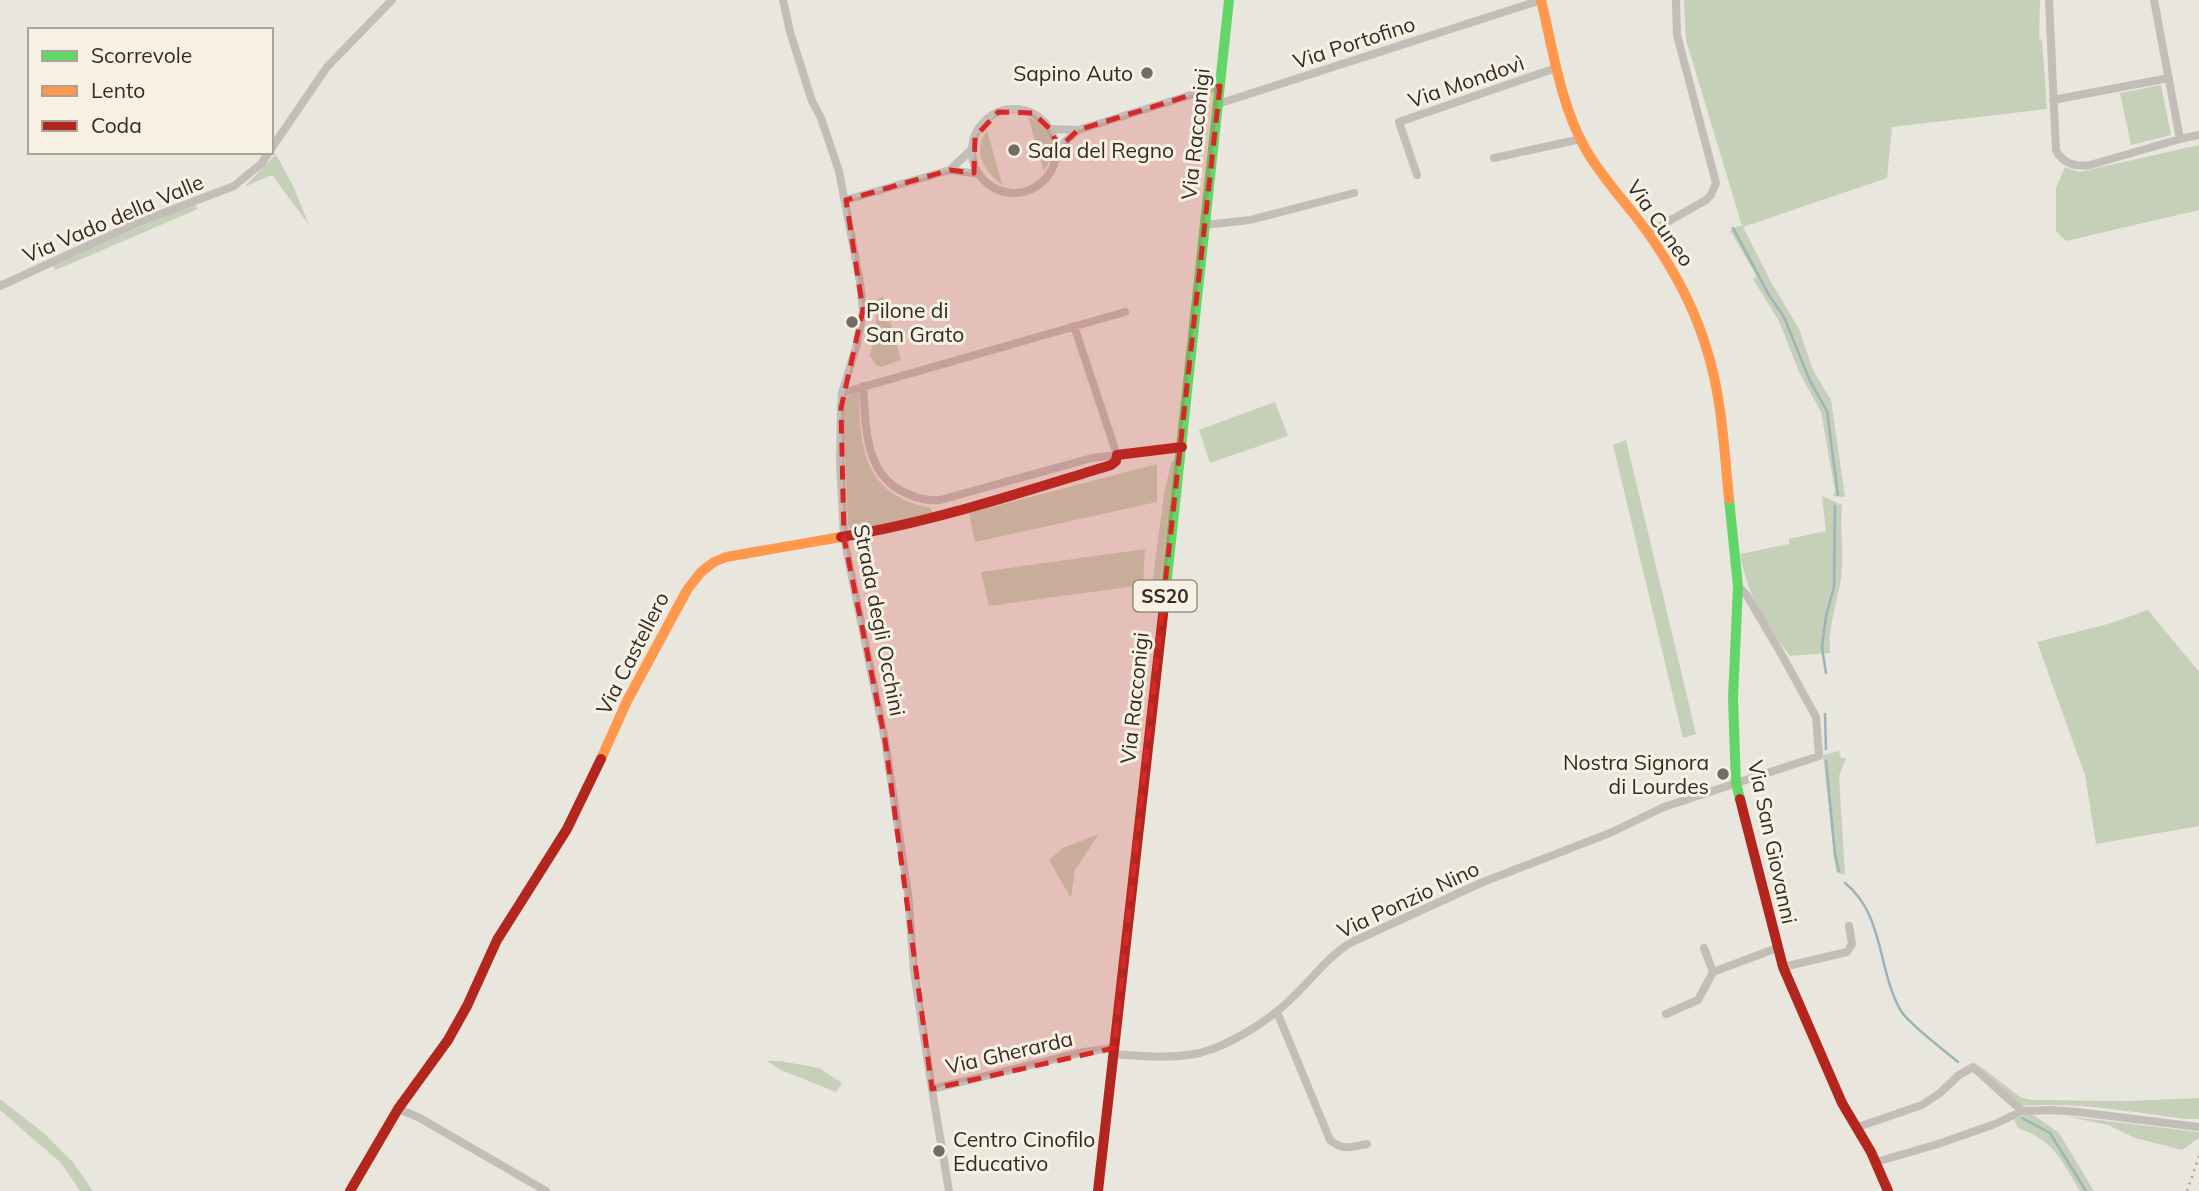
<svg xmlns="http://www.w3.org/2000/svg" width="2199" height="1191" font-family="Mulish,sans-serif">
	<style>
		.green { fill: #c6cfb8 }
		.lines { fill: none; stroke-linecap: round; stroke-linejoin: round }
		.stream { stroke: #9ab4b9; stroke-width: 2.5 }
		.street { stroke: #c2bdb6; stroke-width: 8 }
		.fast { stroke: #63d668; stroke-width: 10 }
		.slow { stroke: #ff974d; stroke-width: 10 }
		.jam { stroke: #b3261e; stroke-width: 10 }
		.rail { stroke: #aaa6a0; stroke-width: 2.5; stroke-dasharray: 2 5; stroke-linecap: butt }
		.marked { fill: #d62828; fill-opacity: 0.2; stroke: #d62828; stroke-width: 5; stroke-dasharray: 14 9; stroke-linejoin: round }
		.poi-dot { fill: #726c65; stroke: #f7f1e3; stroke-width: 2.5 }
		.labels { text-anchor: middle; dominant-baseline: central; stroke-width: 6; stroke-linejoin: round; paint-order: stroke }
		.shield { fill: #f7f1e3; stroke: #6d665e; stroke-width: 2 }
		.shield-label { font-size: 19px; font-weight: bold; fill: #322b25 }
		.street-label { font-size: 21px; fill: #322b25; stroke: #f7f1e3 }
		.poi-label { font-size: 21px; fill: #322b25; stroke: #f7f1e3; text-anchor: start }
	</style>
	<rect width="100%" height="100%" fill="#e9e6dd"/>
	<path class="green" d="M1684,0H2040L2039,39L2042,40L2047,109L1892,127L1887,178L1743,227L1771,282L1799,329L1813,370L1831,400L1845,497L1833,496L1835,491L1821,412L1799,372L1779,321L1753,279L1757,277L1730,230L1738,226H1742L1686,40Z
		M2161,85L2171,135L2131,145L2120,93Z
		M1028,117C1053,126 1058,150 1044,171Z
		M987,130L1002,184C983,171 972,151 987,130Z
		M2199,145V210L2066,241L2056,231V188L2065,167L2079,172Z
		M276,154L294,188L309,225L272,175L244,187Z
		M194,204L198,209L56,270L51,264Z
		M883,296L901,360L881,367L876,365L870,356L875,330L878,299Z
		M859,392C860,450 864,494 930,508L933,513L853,532L848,525L843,414L846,397Z
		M1275,402L1288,436L1210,463L1199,430Z
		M1626,440L1696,734L1683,738L1613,445Z
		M1175,460L1161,580L1158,591L1152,589C1155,557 1160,526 1164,495C1165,484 1170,473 1171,462Z
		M1157,464V502L975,542L969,513Z
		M1822,496L1842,505C1840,525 1843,545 1842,566C1841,595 1827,623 1830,653L1790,656C1764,623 1748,596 1740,554L1789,544V539L1826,531Z
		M1145,549L1143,585L989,606L981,572Z
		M2148,610L2199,672V826L2096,844L2085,775L2037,642L2108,624Z
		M1839,751L1841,758H1846L1839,776L1845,875L1836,872L1823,755Z
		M1099,834L1075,870L1071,898L1049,860L1063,848Z
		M767,1061H780L819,1068L842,1083L836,1092L781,1070Z
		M1976,1063L2020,1097L2032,1100L2128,1101L2199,1098V1119H2186C2132,1112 2077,1102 2022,1106L2002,1090Z
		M0,1099L45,1134L72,1161L93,1191H80L61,1163L0,1110Z
		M2031,1113L2059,1133L2094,1191H2080C2060,1159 2056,1142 2018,1128L2014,1119Z
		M2065,1116L2199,1132V1138L2182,1150L2135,1138L2108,1125Z"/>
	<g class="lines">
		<path class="stream" d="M1733,228L1769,295L1784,317L1810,381L1827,411L1838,495
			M1826,673L1822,647L1826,616L1834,587L1835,506
			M1825,714L1826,749
			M1826,761L1835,855L1839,871
			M1845,883C1885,915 1877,970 1901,1011C1909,1024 1945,1051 1958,1062
			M2022,1118L2050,1133L2086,1191"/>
		<path class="street" d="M783,0L790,32L812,101L821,118L839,171L860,282L863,310L857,344L842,393L841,408L840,461L844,538L885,740L908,894L914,971L932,1089
			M2049,0L2056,150C2063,164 2076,167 2090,165L2180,139L2199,135
			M2154,0L2180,139
			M2053,100L2169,78
			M1218,104L1541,0
			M972 151a42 42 0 1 1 84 0a42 42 0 1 1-84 0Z
			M1050,129L1078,130L1220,86
			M271,149L327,67L392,0
			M1056,150L1078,130
			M1494,158L1581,139
			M950,170L973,148
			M1417,175L1399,122L1556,68
			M846,200L950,170L979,174
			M1204,225L1250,220L1354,193
			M1648,233L1706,200L1711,195L1716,183L1677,35L1676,0
			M0,286L137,223L234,186L262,163L269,152
			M863,386C866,426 864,477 908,494C919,499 928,501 940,500L1092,458L1117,455L1074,326
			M842,393L1125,312
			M1783,967L1847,952L1852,944L1849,926
			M1713,972L1777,948
			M1277,1012L1330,1140C1343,1151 1351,1147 1367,1144
			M1666,1014L1698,1000L1713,972L1704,948
			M1113,1054C1141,1056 1173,1059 1200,1053C1231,1045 1271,1019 1293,997C1313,978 1328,956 1352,942L1483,882L1610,833L1664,807L1819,756L1816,717L1783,657L1746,594L1738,586
			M398,1109L418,1117L546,1191
			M1858,1127L1922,1105L1940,1093L1959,1075L1973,1067L2022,1111
			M1876,1162L1938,1144L1995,1124L2022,1111L2050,1110L2078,1112L2199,1127
			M949,1191L932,1089L1084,1052L1114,1048"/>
		<path class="fast" d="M1729,499L1738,586L1733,698L1736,783L1740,799
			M1164,606L1229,0"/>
		<path class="slow" d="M1541,0C1553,49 1560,103 1585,148C1602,179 1628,204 1648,233C1672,267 1694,307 1706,347C1722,396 1724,449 1729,499
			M601,759L627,701L687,590L701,572L714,562L726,557L841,537"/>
		<path class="jam" d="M841,537C933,522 1022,492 1111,465L1116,461L1117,455L1182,447
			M1740,799L1783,967L1842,1103L1871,1152L1888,1191
			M350,1191L398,1109L448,1040L467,1006L497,940L567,829L601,759
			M1098,1191L1164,606"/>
		<path class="rail" d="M2187,1191L2199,1156"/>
	</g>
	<path class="marked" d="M1220,86L1114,1048L932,1089L885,740L844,538L841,408L863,310L846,200L950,170L974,173L975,137L998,112L1033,113L1050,129L1059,148L1078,130Z"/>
	<g class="poi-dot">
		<circle cx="1147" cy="73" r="7"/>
		<circle cx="1014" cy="150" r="7"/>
		<circle cx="852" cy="322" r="7"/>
		<circle cx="1723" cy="774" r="7"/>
		<circle cx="939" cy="1151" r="7"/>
	</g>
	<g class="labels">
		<rect class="shield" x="1133.5" y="580.5" width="63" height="31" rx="5"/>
		<g class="shield-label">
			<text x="1165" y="596">SS20</text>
		</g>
		<g class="street-label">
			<text transform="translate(1354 42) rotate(-18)">Via Portofino</text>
			<text transform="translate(1466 81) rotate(-19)">Via Mondovì</text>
			<text transform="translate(1195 134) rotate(-84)">Via Racconigi</text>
			<text transform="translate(113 218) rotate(-23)">Via Vado della Valle</text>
			<text transform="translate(1661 223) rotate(55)">Via Cuneo</text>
			<text transform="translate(880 620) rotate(79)">Strada degli Occhini</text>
			<text transform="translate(632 653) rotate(-63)">Via Castellero</text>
			<text transform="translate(1134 698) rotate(-84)">Via Racconigi</text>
			<text transform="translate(1773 842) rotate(78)">Via San Giovanni</text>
			<text transform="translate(1408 899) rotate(-25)">Via Ponzio Nino</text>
			<text transform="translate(1009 1052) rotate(-13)">Via Gherarda</text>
		</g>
		<g class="poi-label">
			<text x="1133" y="73" text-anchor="end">Sapino Auto</text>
			<text x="1028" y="150">Sala del Regno</text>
			<text x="866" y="310">Pilone di<tspan x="866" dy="24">San Grato</tspan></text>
			<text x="1709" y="762" text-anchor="end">Nostra Signora<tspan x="1709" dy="24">di Lourdes</tspan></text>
			<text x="953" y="1139">Centro Cinofilo<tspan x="953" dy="24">Educativo</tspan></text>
		</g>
	</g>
	<rect x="28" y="28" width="245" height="126" fill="#f7f1e3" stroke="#a8a297" stroke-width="2"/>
	<rect x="42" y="51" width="35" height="10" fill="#63d668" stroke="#a8a297" stroke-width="2"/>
	<text x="91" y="63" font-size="21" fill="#322b25">Scorrevole</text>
	<rect x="42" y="86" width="35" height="10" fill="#ff974d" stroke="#a8a297" stroke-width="2"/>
	<text x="91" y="98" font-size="21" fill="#322b25">Lento</text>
	<rect x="42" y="121" width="35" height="10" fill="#b3261e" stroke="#a8a297" stroke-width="2"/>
	<text x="91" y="133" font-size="21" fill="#322b25">Coda</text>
</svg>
